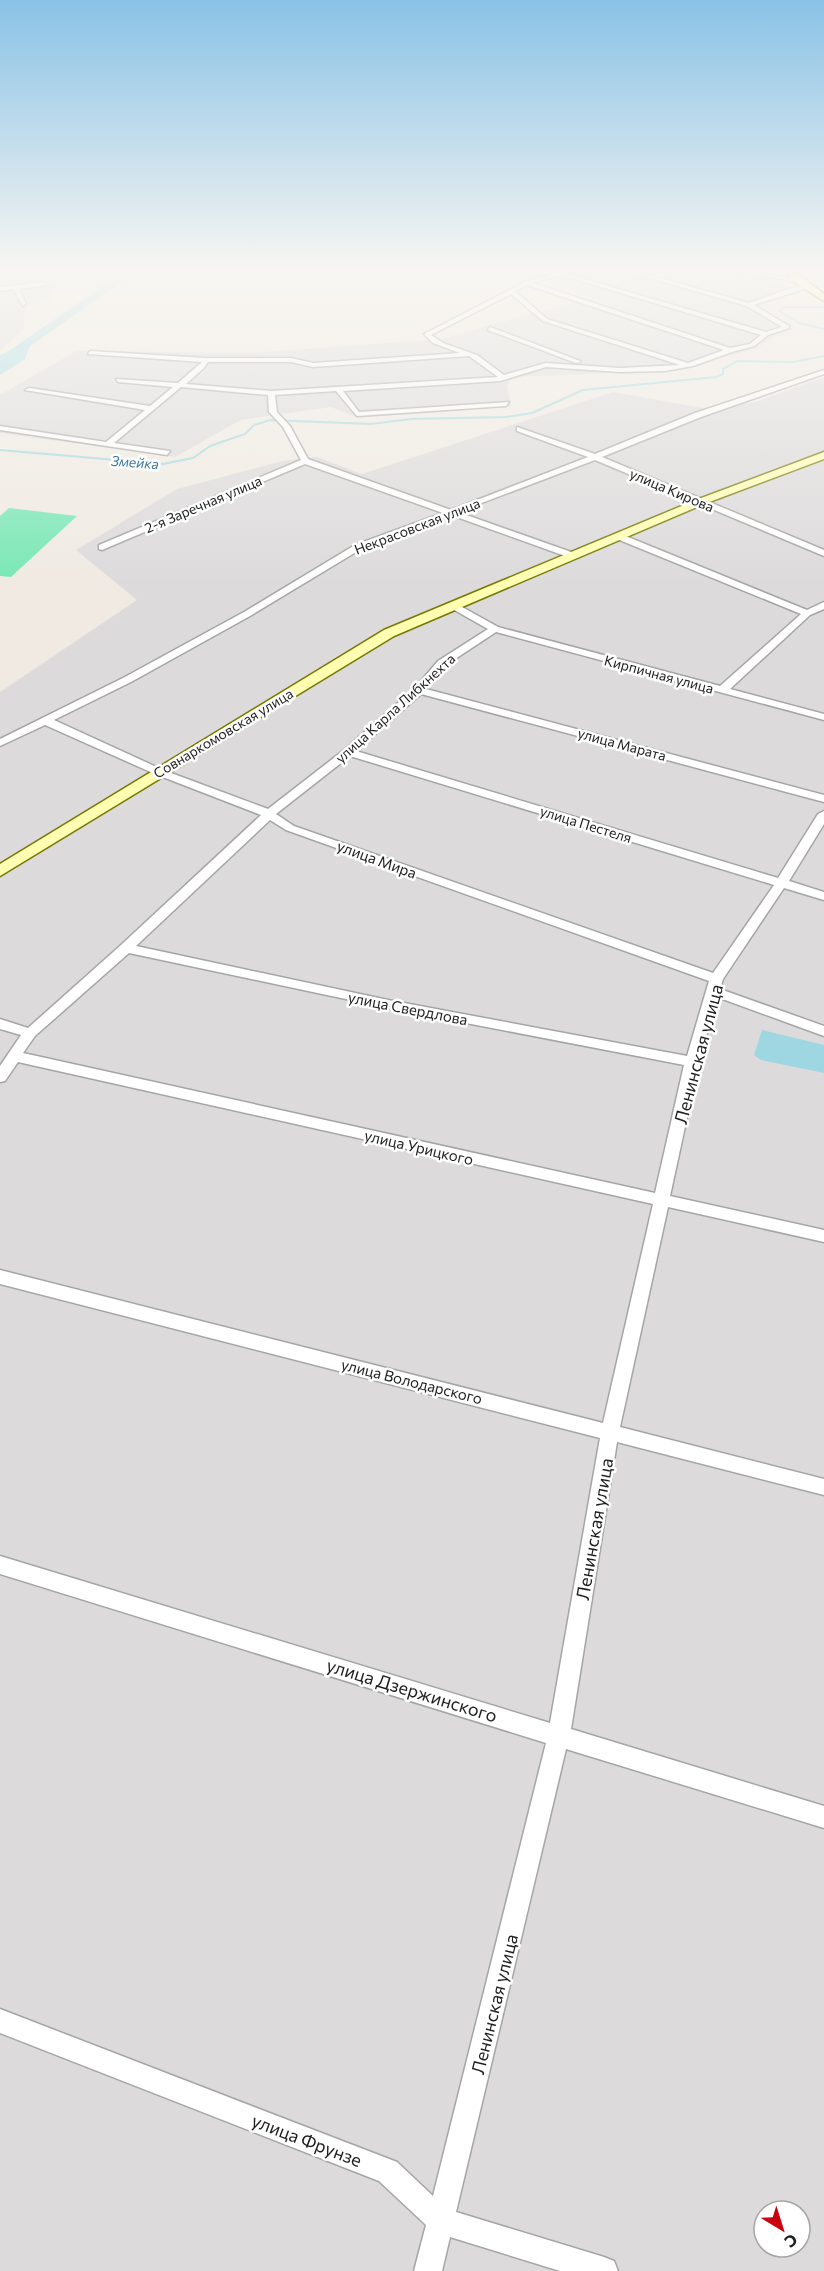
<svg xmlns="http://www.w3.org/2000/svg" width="824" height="2271" font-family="Commissioner,sans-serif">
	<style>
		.residential { fill: #dcdadb; fill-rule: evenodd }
		.pitch { fill: #78e7b5 }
		.water { fill: #9ed7e2 }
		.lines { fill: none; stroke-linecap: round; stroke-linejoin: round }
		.stream { stroke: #9ed7e2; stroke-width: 2 }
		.river { fill: #9ed7e2; fill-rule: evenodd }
		.street-casing { stroke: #a5a5a5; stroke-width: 3 }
		.secondary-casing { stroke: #757900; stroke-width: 3 }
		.street { fill: #fff; fill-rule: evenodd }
		.secondary { fill: #fffeb1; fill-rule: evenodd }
		.labels { text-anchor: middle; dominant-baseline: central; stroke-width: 5; stroke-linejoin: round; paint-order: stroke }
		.far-water-label { font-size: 14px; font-style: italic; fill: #3c78a6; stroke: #fff }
		.far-street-label { font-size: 14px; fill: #1e1e1e; stroke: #fff }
		.street-label { font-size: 15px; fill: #1e1e1e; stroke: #fff }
		.near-street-label { font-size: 18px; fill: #1e1e1e; stroke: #fff }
	</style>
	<rect width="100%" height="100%" fill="#f0eae3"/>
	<path class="residential" d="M0,268H60L57,278L51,280L0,285Z
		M587,268H713L773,281L803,292L756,307L795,328L776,336L757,348L679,370L513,377L507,386L511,406L358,418L331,407L241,420L175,457L0,433V395L76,351L250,353L441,339L590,298L549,279Z
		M57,284L52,298L25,306L24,329L0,350V290Z
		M824,377V2271H0V692L137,600L76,550L177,489L282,461L317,457L362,474L613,392L702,408L756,402ZM764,2211H800V2247H764Z"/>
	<path class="pitch" d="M9,508L77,516L11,577L0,576V516Z"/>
	<path class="water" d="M31,342L25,359L0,375V355Z
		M762,1030L824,1045V1073L761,1060L754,1055Z"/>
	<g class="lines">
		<path class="stream" d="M824,307H785L779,311L799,323L824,329
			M0,450L163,464L193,458L210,446L245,434L254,425L270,420L371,424L411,419L506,417L532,413L583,390L716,377L723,374V369L737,361L794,362L824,356"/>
		<path class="river" d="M94,268L126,272L128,278L0,367V357L116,277Z"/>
		<g class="street-casing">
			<path id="street" d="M574,268H583L567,274L766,332L782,327L747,306L615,268H624L749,303L785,290L807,285L810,287L754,305L789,326V328L768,335L754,346L732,352L693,366L665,371L620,372L546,367L500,381L343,391L359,412L509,402L506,406L357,416L336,391L275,395L277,412L290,426L308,459L451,510L588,457L517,431V427L595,454L695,413L824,370V374L701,417L602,457L824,550V556L595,460L458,512L574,553V557H568L451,515L361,549L250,616L131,682L54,720L163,770L268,809L344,750L415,688L438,661L488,629L449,607V603H455L498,627L720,686L801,614L617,539V535H623L807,610L824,602V609L810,615L730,689L824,714V720L496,632L446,665L426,689L824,795V802L421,694L356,751L778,878L818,814L824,811V824L789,881L824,892V900L784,888L723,979L720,989L824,1026V1036L717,997L699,1062L670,1196L824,1230V1242L668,1207L620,1427L824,1479V1495L617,1442L571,1729L824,1806V1828L566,1749L456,2212L604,2257L614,2261L618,2271H560L450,2237L442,2271H414L426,2225L379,2181L0,2033V2009L397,2162L433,2196L546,1743L0,1574V1556L550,1723L600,1438L0,1284V1270L603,1423L653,1204L18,1062L5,1081L0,1082V1066L21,1035L0,1029V1019L28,1028L121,945L261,815L155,774L45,725L0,746V739L123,678L244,612L355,545L443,513L305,464L102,550L99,549V545L301,460L283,427L269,412L268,395L181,387L114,443L170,451L167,455L0,430V426L106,442L145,410L25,390L29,388L150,406L173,387L118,382L116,379L178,383L202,362L88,354L90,351L206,358H291L313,363L460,353L433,343L424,334L525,282ZM561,275L761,335L750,344L730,348L533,283ZM527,285L724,350L688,363L547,319L515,291ZM511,294L543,321L680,365L620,368L546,363L504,375L477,355L443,343L431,335ZM469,356L498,377L271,391L186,384L204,368L208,362H291L313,367ZM350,756L774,885L713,973L294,826L276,814ZM270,820L286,830L709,981L687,1056L388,1000L136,946ZM129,953L388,1008L684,1065L655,1193L23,1053L35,1036Z
				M714,268H728L800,280L797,282Z
				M46,282L48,285L19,289L26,304L23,306L13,289L0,291V287Z
				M490,327L580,361L581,362L576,363L488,330Z"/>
		</g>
		<g class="secondary-casing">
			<path id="secondary" d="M788,268H796L795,272L824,294V301L794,282L787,272Z
				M824,452V459L704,504L394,636L0,876V864L384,630L696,500Z"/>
		</g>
		<use href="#street" class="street"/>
		<use href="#secondary" class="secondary"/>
	</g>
	<linearGradient id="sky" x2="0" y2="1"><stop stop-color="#8ac2e6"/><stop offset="0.46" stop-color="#f8f6f2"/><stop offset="1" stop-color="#f8f6f2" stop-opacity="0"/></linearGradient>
	<rect width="824" height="586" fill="url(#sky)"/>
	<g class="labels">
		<g class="far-water-label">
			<text transform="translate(135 462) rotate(4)">Змейка</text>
		</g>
		<g class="far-street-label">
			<text transform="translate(672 490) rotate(23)">улица Кирова</text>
			<text transform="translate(203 504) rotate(-23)">2-я Заречная улица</text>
			<text transform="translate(417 526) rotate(-21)">Некрасовская улица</text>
			<text transform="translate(659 674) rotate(15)">Кирпичная улица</text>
			<text transform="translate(395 708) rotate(-42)">улица Карла Либкнехта</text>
			<text transform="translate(223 733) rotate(-31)">Совнаркомовская улица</text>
			<text transform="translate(622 744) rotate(15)">улица Марата</text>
			<text transform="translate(586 824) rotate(17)">улица Пестеля</text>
		</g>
		<g class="street-label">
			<text transform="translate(377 859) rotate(20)">улица Мира</text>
			<text transform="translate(408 1008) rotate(11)">улица Свердлова</text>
			<text transform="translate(419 1147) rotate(13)">улица Урицкого</text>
			<text transform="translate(412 1381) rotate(14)">улица Володарского</text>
		</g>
		<g class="near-street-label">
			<text transform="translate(698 1054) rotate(-75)">Ленинская улица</text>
			<text transform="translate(594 1529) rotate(-80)">Ленинская улица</text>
			<text transform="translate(412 1690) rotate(17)">улица Дзержинского</text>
			<text transform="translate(494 2004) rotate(-76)">Ленинская улица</text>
			<text transform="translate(307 2140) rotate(21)">улица Фрунзе</text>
		</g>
	</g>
	<g transform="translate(782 2229) rotate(142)"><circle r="28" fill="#ffffff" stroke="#a5a5a5" stroke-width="1.5"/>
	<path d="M0-4.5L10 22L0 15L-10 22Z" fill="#cb000e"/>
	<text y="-9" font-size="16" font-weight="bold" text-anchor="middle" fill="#1e1e1e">С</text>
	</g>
</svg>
